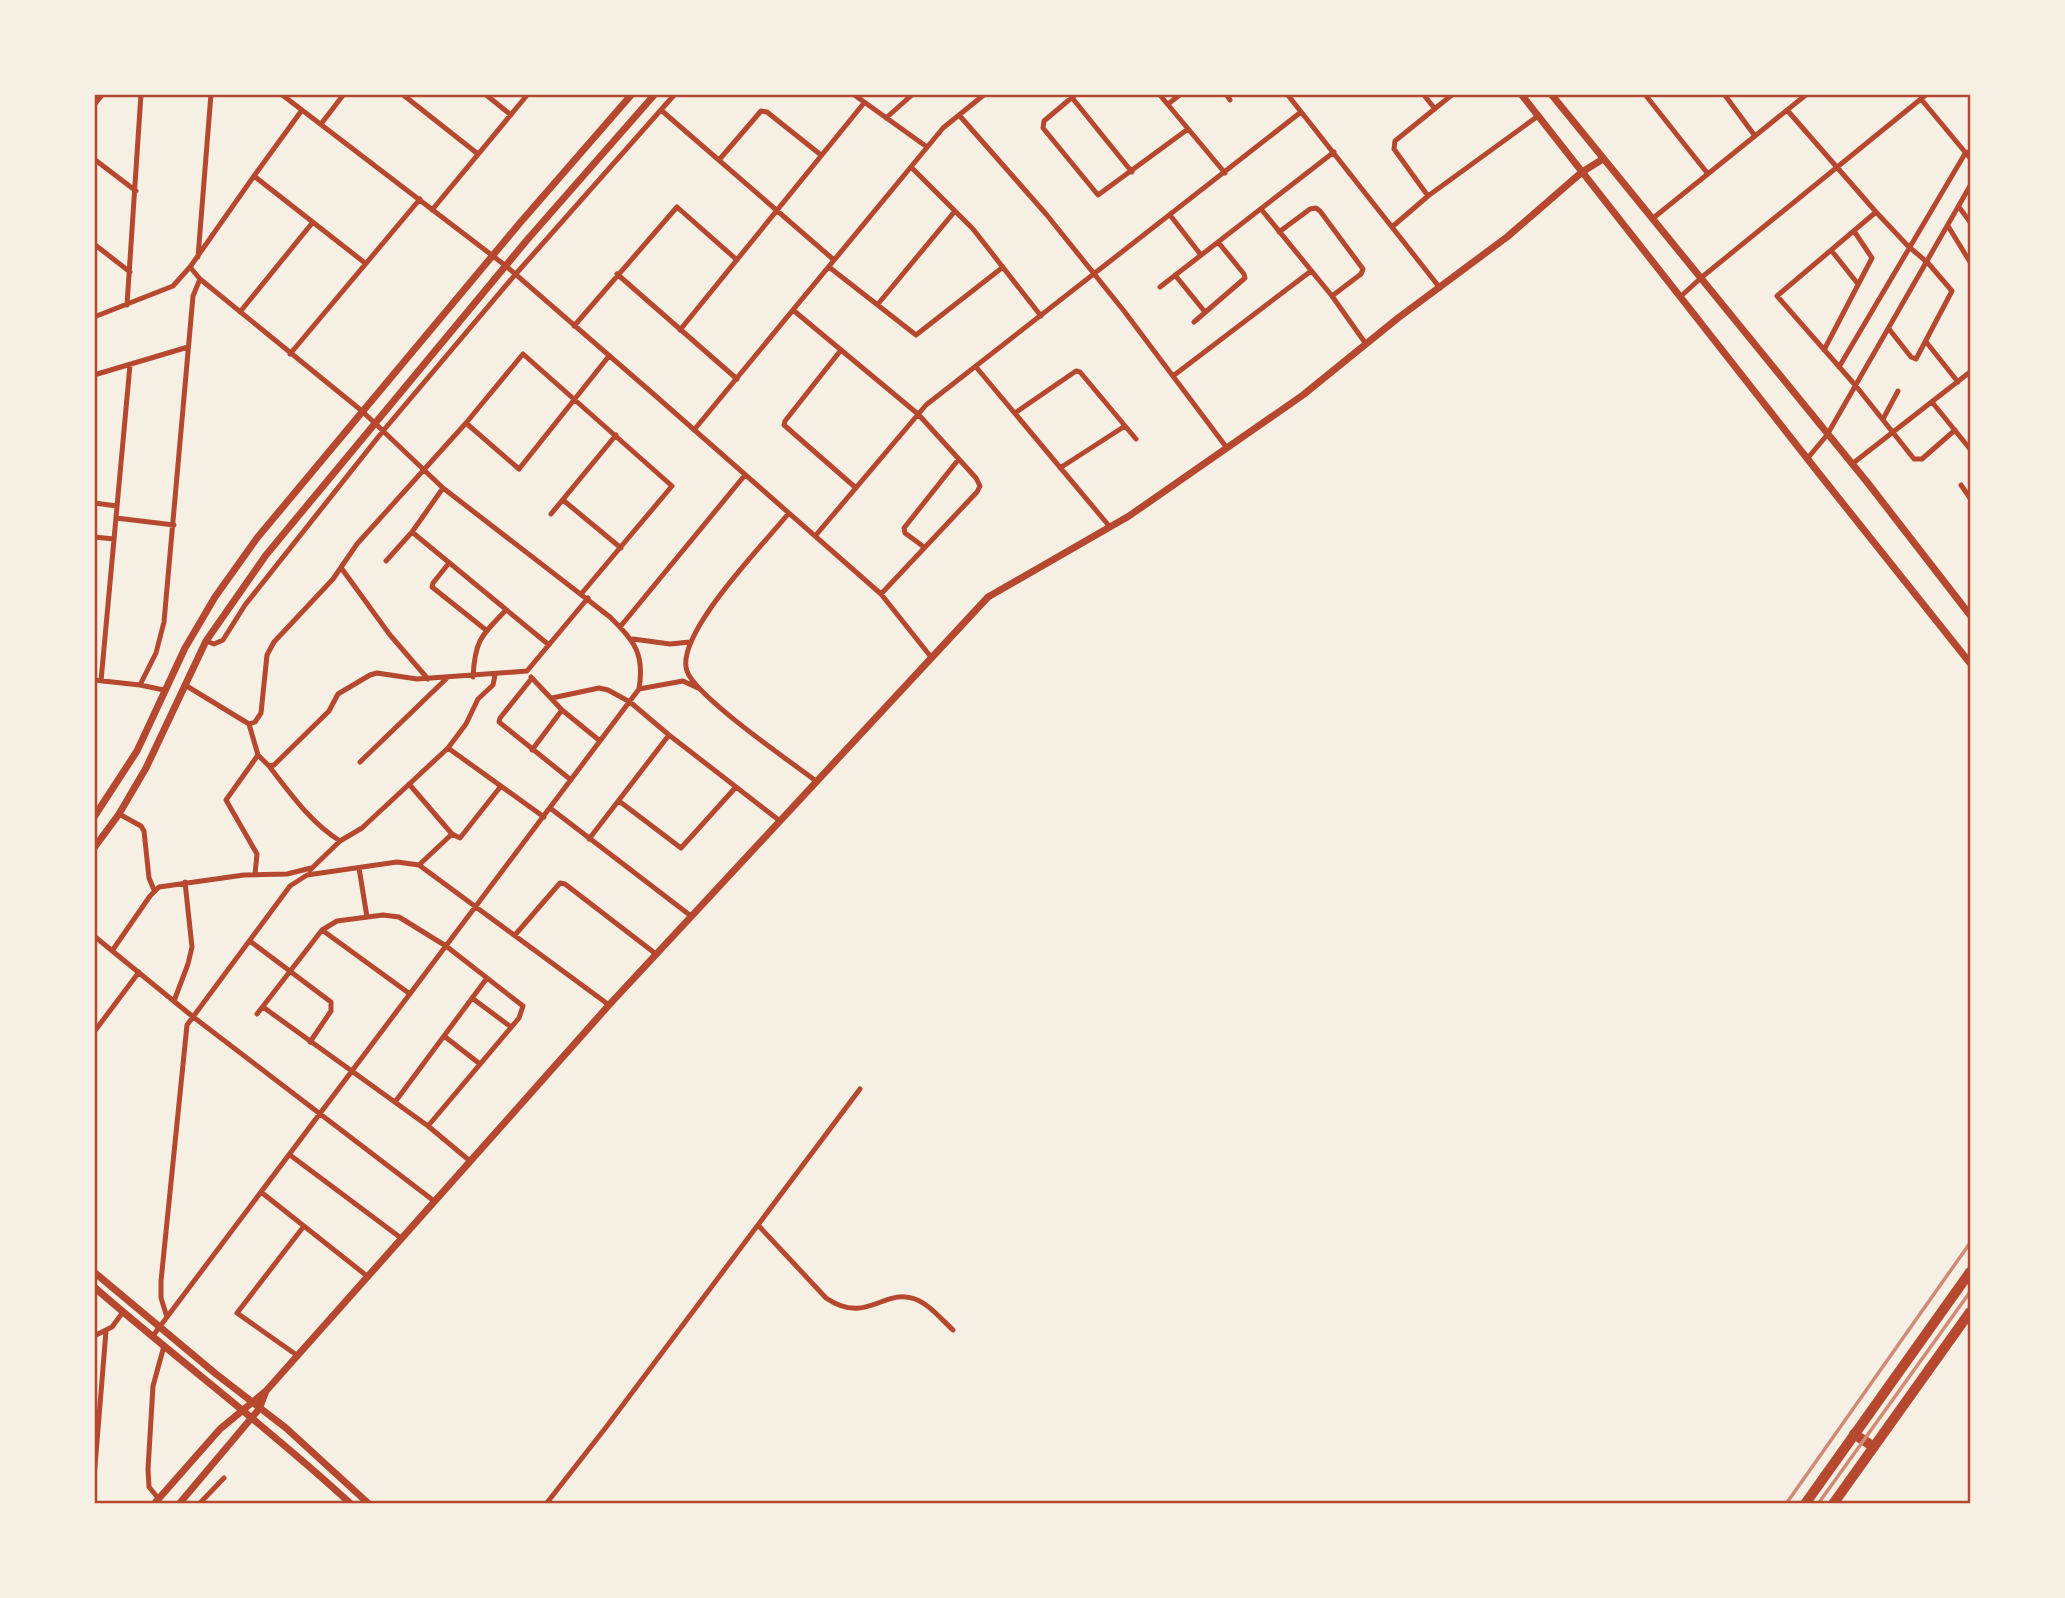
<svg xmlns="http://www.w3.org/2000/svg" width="2065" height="1598" font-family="'Fira Sans Condensed',sans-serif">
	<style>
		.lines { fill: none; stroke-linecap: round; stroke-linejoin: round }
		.minor { stroke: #b5482f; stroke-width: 5 }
		.tertiary { stroke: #b5482f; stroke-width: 7 }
		.trunk { stroke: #b5482f; stroke-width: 10 }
		.rail { stroke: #cf8b77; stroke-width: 3.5 }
		.neatline { fill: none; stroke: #b5482f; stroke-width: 2.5 }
	</style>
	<rect width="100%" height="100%" fill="#f6efe4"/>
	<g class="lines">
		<path class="minor" d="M281,94L506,266L650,391L881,594L931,657
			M402,94L478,154
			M485,94L511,115
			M853,94L927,147
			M1069,94L1132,172
			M1076,94L1044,121L1043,128L1098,195L1188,129
			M1159,94L1225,173
			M1226,94L1230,100
			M1287,94L1440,288
			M1423,94L1435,109
			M1650,94L1647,97L1708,174
			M1724,94L1755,136
			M1921,99L1970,158
			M1168,104L1181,94
			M94,105L103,94
			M302,110L254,176L365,263
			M661,110L834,260
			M1787,110L1876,212
			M959,115L1046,214L1124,311L1227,448
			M886,118L913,94
			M321,124L344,94
			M94,159L136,191
			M719,160L761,111L767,112L821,155
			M911,167L973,229L1041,316
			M1428,196L1394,149L1395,141L1453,94
			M1959,207L1970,222
			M1261,209L1332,296L1366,344
			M432,210L528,94
			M1170,215L1201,255
			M1652,219L1807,94
			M1948,226L1970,262
			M1392,227L1428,196L1538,116
			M1279,232L1310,209L1316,208L1320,211L1363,269L1361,274L1332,296
			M94,244L130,272
			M1831,250L1858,284
			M198,257L211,94
			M190,267L254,176
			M829,267L916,335L1003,267
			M617,274L737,379
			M1175,275L1205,312
			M1160,287L1334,152
			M1680,297L1702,277L1927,94
			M878,304L955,211
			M127,305L141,94
			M793,310L918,414L976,478L980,486L977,492L881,594
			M240,312L313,222
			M94,317L173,286L190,267L200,279L362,411L443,488L610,617C634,641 645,653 639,689L152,1337
			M1194,322L1245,278L1244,274L1218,242
			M574,326L677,207L737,260
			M1889,329L1911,357L1916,359L1952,291L1928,263L1908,246L1876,212L1777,296L1856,386L1914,459H1922L1955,430
			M680,330L864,103
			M1927,343L1958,382
			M841,350L785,421L784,425L856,488
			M1824,350L1872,258L1854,231
			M290,354L420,199
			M976,367L1110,527
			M1839,367L1966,152
			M94,375L188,347
			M1173,376L1311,271
			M1932,402L1970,449
			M1015,413L1076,371L1080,372L1136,439
			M1883,419L1898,391
			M466,423L519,469L609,356
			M694,430L943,128L985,94
			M1807,459L1827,435L1970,186
			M1852,464L1970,372
			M1060,468L1125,426
			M1961,485L1970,498
			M563,500L621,548
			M94,503L117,506
			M551,514L616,435
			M788,514C765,543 674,635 687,671C695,696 791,762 816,781
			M116,518L174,525
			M412,532L549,645
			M816,535L926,405L1301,112
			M94,537L114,539
			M924,547L905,533L904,528L958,460
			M386,561L412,532L443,488
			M449,563L433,583L432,587L486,630
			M342,569L390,635L428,679
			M582,593L672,486L523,354L466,423L357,544L333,579L274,642L267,655L261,713L255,722L249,724L258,755L269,766L274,765L329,711L338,694L370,675L377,673L417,679L527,671L588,598
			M620,627L745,475
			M633,639L670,644L690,642
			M206,641L214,644L223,640L245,605L383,431L514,276L675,94
			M473,677C475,640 481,636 506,610
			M531,677L562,710L600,741
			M532,678L500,718L499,722L571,780
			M94,680L140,685L156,653L164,622L193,296L200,279
			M101,681L130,365
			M140,685L164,690
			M185,685L249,724
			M639,689L683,681L698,688
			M552,698L599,688L608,690L630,702L669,735L780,821
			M448,748L466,724L478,699L493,685L495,675
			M532,750L562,710
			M360,762L447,678
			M269,766C290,793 311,823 340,841L362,828L448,748L544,817
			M409,784L452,834L460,838L501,786
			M619,801L681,848L736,787
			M550,808L691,916
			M119,814L141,826L144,831L149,878L154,890
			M589,839L669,735
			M419,865L452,834
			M359,868L367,917
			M310,870L340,841
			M255,874L257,854L226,800L258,755
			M322,930L337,921L383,915L399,917L446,946L523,1006L519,1018L428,1126
			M515,935L560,883L565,884L656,954
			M94,936L192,1016L434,1201
			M250,941L331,1002V1011L310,1042
			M112,951L150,896L159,887L244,875L287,874L311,868
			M472,998L511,1027
			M174,1001L188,964L192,947L185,882
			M263,1007L428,1126L470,1161
			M257,1014L322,930L410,994
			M94,1032L139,972
			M444,1036L480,1064
			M395,1102L487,978
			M290,1155L401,1238
			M261,1192L367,1276
			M758,1225L826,1298C867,1326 884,1287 915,1299C929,1304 942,1320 953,1330
			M167,1317L161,1298V1281L187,1025L290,886L307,875L397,862L419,865L609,1005
			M94,1336L112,1327L123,1312
			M298,1356L237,1313L304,1226
			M94,1478L106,1331
			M158,1498L149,1487L148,1469L153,1386L164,1346
			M199,1504L224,1478
			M546,1504L607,1426L860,1089"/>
		<path class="tertiary" d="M1521,94L1817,471L1970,663
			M1551,94L1867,482L1970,615
			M94,817L137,751L185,648L215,597L257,538L519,224L632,94
			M94,848L119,814L146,768L206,641L266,555L527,240L655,94
			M94,1272L216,1374L286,1428L369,1504
			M94,1287C179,1361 269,1428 351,1504
			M154,1504L220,1429L266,1391L609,1005L988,597L1129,516L1303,395L1398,318L1507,237L1582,172L1603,159
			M179,1504L259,1409L266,1391"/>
		<path class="trunk" d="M1854,1434L1874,1447
			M1805,1504L1970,1272
			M1833,1504L1970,1312"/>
		<path class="rail" d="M1786,1504L1970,1243
			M1818,1504L1970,1292"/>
	</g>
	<rect width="2065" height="1598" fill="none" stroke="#f6efe4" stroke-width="192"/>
	<rect x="96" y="96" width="1873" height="1406" class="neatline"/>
</svg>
